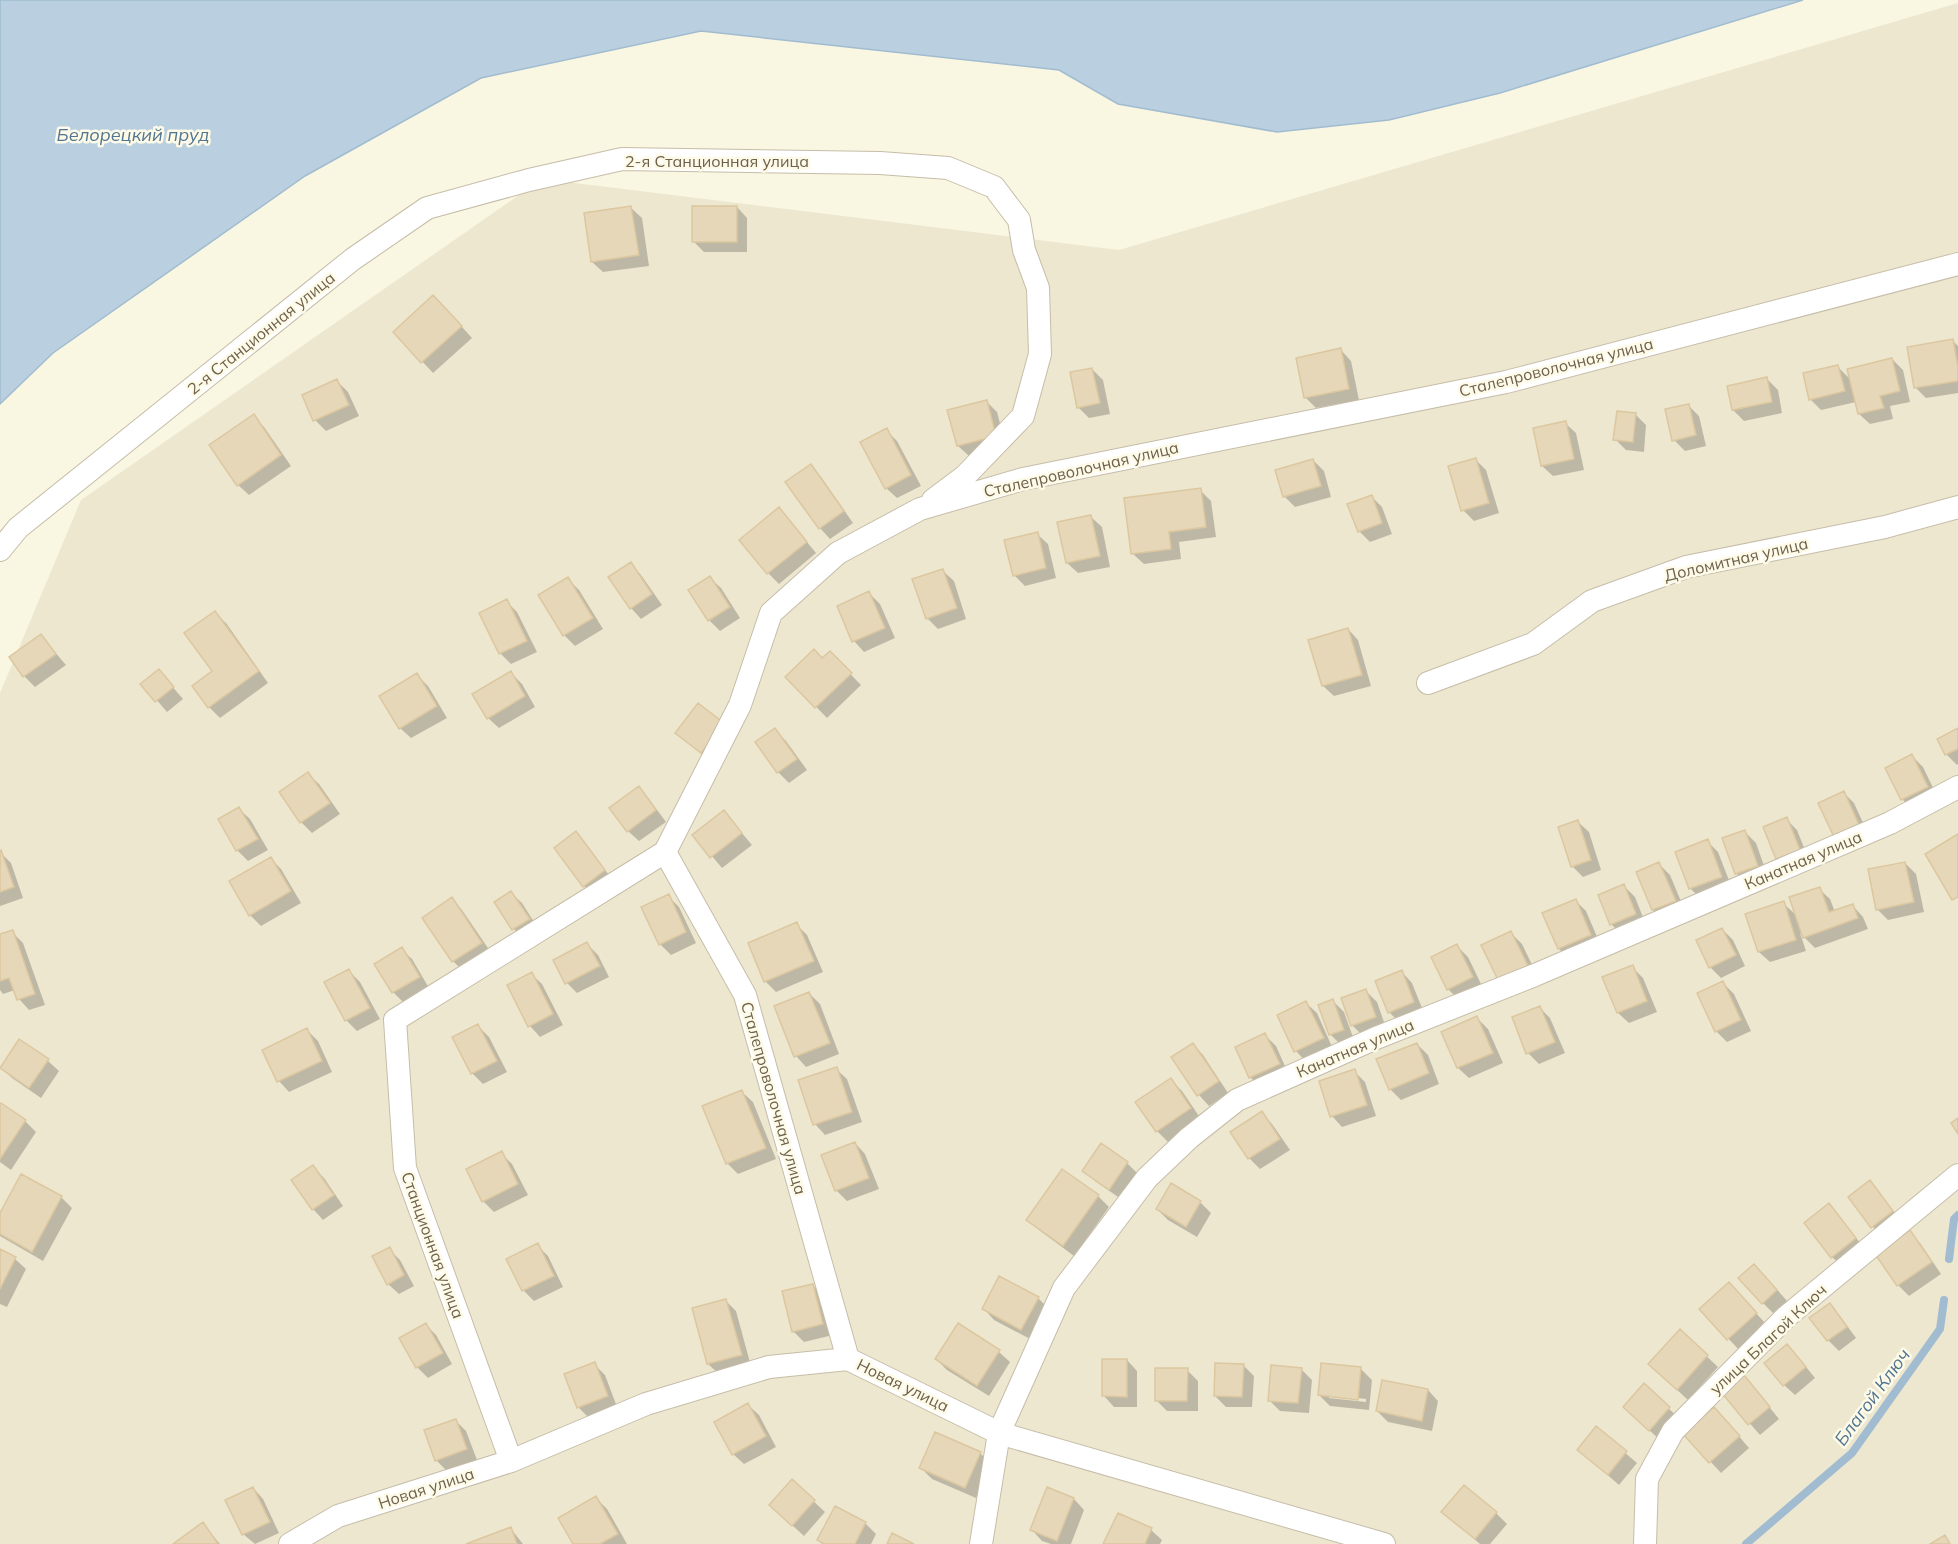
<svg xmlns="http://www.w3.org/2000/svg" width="1958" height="1544" font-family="Mulish,sans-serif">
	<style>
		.residential { fill: #ede7d0 }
		.water { fill: #bad0e0; stroke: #a1bcd0; stroke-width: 1.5 }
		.shadow { fill: #0003; fill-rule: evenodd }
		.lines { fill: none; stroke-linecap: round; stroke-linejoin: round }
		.stream { stroke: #a1bcd0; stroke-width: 8 }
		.building { fill: #e6d7b8; stroke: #dcc79f; stroke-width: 1.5 }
		.street-casing { stroke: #c6bda8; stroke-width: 24 }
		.street { stroke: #fff; stroke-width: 22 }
		.labels { text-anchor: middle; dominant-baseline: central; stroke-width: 5; stroke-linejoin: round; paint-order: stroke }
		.street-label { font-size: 16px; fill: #6e614c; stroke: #fdfae8 }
		.water-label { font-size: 18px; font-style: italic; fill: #527692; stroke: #fdfae8 }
	</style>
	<rect width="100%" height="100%" fill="#f9f6e2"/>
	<path class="residential" d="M1958,3V1544H0V693L81,500L542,179L1119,250Z"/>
	<path class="water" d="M0,0H1803L1500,93L1389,120L1277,132L1118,104L1059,70L701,31L481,78L305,176L53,353L0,404Z"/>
	<path class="shadow" d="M737,207L747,218V252H704L693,241Z
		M631,208L642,218L649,266L603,272L592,262Z
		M444,307L472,338L433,373L395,332Z
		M1953,341L1958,346V393L1926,398L1915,387Z
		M1341,350L1351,361L1359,400L1316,408L1306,398Z
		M1892,359L1903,370L1910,402L1890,406L1893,419L1870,424L1859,414L1856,402L1821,410L1811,400L1837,366L1851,380Z
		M1092,369L1103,380L1110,414L1089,418L1078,407Z
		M1767,379L1778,390L1782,413L1744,421L1733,410Z
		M337,381L348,392L359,416L326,431L315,420Z
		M986,401L997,412L1006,446L969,456L958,446Z
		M1689,406L1699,416L1706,446L1685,451L1674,440Z
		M1636,415L1646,425L1644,452L1626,450L1615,439Z
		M253,416L264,427L291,466L249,495L238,485Z
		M1565,423L1576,433L1584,470L1553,476L1542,466Z
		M886,430L897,441L921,486L897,498L886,488Z
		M1475,459L1486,470L1499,513L1474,521L1463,510Z
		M1313,460L1324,471L1331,497L1295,507L1284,496Z
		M810,466L821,477L853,523L830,539L820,528Z
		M1200,490L1211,501L1216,537L1179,542L1181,559L1144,564L1133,554Z
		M1371,496L1382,507L1392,534L1370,542L1359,531Z
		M1091,517L1102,527L1110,567L1078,573L1067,563Z
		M789,520L816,553L779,584L768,573Z
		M1037,534L1048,544L1056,578L1025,586L1014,575Z
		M631,564L641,575L662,605L641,619L631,608Z
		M943,571L954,581L966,619L938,629L927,618Z
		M710,578L721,588L740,618L720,631L709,620Z
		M568,579L579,590L603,629L575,646L564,635Z
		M869,593L880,604L895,638L864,652L854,641Z
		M506,601L517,612L537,652L511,664L501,654L481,613Z
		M215,613L226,623L268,683L220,718L209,707L194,686L214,671Z
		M1348,629L1358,640L1371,686L1334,696L1323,686Z
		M41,636L66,665L35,687L24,676L11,658Z
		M830,653L861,685L827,718L787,677L822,660Z
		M159,671L183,699L167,712L143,684Z
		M511,673L522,684L535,707L499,728L488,718Z
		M417,675L428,686L447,718L411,738L400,728Z
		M699,705L712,763L677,733Z
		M775,730L786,741L807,770L789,783L778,772L757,743Z
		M1958,730V764L1957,765L1946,754Z
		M1912,756L1923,767L1938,798L1913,810L1902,799Z
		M308,774L319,784L340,814L312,833L301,822L281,792Z
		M639,788L649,799L666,822L639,841L628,831Z
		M1843,792L1854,803L1869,836H1835Z
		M239,809L250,819L268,850L248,861L237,850Z
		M724,812L752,845L722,868L694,835Z
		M1786,819L1797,830L1809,860L1788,869L1778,858Z
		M1578,822L1589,832L1601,870L1583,877L1572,866Z
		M1745,832L1756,843L1768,877L1747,884L1736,873Z
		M575,833L586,844L614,882L594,896L584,886Z
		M1707,841L1718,852L1732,888L1701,899L1690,888Z
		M0,852L11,863L23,898L0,906Z
		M271,859L281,869L301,903L261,926L250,915Z
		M1905,863L1916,874L1924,912L1888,920L1877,909Z
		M1659,864L1670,875L1685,911L1664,920L1653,910L1638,873Z
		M1624,886L1635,897L1646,925L1622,935L1611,924Z
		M1819,889L1830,899L1835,912L1853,906L1863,917L1868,929L1815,948L1800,933L1806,951L1770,962L1759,952L1747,915L1783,903L1798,917Z
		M511,893L522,903L539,930L524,940L514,929L496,903Z
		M668,896L679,907L696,943L671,955L660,944Z
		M452,899L462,910L492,954L464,972L453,961L424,918Z
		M1575,900L1586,911L1601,946L1570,959L1559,949Z
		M796,924L807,935L823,972L776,992L765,981Z
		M1722,929L1733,940L1745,966L1721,978L1710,967Z
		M12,932L23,943L45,1005L29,1010L19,999L15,990L3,994L0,990V936Z
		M1511,933L1522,944L1538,977L1510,990Z
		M587,944L598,955L609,977L577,993L567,983Z
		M1457,946L1468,957L1483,988L1459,1000L1448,989Z
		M401,949L412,959L429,988L404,1003L393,992L376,964Z
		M1632,967L1643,978L1657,1012L1629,1023L1618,1013Z
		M349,971L360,982L380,1019L357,1031L346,1020L326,983Z
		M1402,972L1412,983L1424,1013L1400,1023L1389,1012Z
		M531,974L542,984L563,1025L540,1037L530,1026Z
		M1723,983L1734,994L1751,1031L1727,1042L1716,1031Z
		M1366,991L1377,1002L1386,1028L1363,1036L1352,1025Z
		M809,993L820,1004L839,1054L806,1067L796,1056Z
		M1333,1001L1344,1012L1354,1040L1341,1045L1330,1034Z
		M1306,1003L1317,1013L1333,1049L1306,1062L1296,1051Z
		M1540,1008L1550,1018L1565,1053L1539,1064L1528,1053Z
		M1477,1018L1488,1029L1503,1063L1469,1078L1458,1068L1443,1033Z
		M478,1026L489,1037L507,1072L483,1084L472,1073L454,1037Z
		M307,1030L318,1041L332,1072L289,1092L279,1081L264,1050Z
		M1265,1035L1276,1046L1289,1075L1261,1088L1250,1077Z
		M19,1041L48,1061L59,1071L41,1098L12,1078L1,1067Z
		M1193,1044L1203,1055L1228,1093L1209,1106L1199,1095Z
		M1417,1044L1428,1055L1439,1084L1401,1100L1390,1089Z
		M836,1069L847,1079L862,1122L825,1135L815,1124Z
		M1354,1071L1365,1082L1376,1116L1342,1127L1332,1116Z
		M1171,1080L1182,1091L1201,1119L1168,1142L1157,1131Z
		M742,1092L753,1102L776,1159L738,1174L727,1163Z
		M1,1105L25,1121L36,1132L11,1170L0,1162Z
		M1262,1113L1272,1124L1290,1150L1260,1169L1249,1158L1232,1132Z
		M855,1143L865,1154L879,1189L847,1201L836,1190Z
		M1101,1145L1127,1163L1138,1174L1121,1199L1095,1181L1084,1170Z
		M501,1153L512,1164L528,1195L494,1212L483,1201Z
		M313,1167L324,1178L343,1206L323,1220L313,1209Z
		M1870,1182L1903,1223L1883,1237L1873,1227Z
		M1098,1196L1109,1207L1074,1256L1039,1230L1028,1220Z
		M61,1197L72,1208L43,1261L0,1236V1216Z
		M1200,1202L1211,1213L1197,1237L1168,1220L1157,1209Z
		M1829,1205L1866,1250L1843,1267L1832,1257Z
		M1909,1232L1920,1243L1941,1274L1909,1296L1898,1285Z
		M537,1245L548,1256L563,1287L534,1301L523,1290L508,1259Z
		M389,1249L400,1260L414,1286L399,1294L388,1284Z
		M0,1251L15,1259L26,1269L7,1307L0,1304Z
		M1765,1276L1787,1301L1773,1313L1763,1303Z
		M813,1286L824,1296L833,1335L804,1342L793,1331Z
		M1739,1295L1767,1325L1739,1350L1701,1309Z
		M1038,1298L1049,1309L1032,1340L994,1320L984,1309Z
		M725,1300L736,1311L751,1366L719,1374L708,1364Z
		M1829,1305L1840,1316L1856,1338L1839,1351L1828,1340Z
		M426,1325L436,1335L452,1364L428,1378L417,1367Z
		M958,1325L999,1352L1010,1362L989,1396L947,1370L936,1359Z
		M1680,1331L1718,1367L1688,1400L1661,1375Z
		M1798,1357L1815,1378L1795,1395L1784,1385Z
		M1127,1360L1137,1371V1407H1114L1104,1396Z
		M594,1364L605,1375L617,1407L589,1418L578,1407Z
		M1243,1365L1254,1376L1252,1407H1226L1215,1396Z
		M1301,1369L1312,1380L1309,1413L1280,1411L1269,1400Z
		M1361,1369L1372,1380L1369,1410L1330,1406L1319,1395ZM1329,1395L1366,1399V1402L1329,1398Z
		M1187,1370L1198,1381V1411H1167L1156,1400Z
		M1644,1386L1680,1419L1660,1440L1636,1418Z
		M1754,1388L1779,1419L1760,1435L1724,1394Z
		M1428,1390L1438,1401L1432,1431L1388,1422L1377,1411Z
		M748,1405L759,1415L776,1447L744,1464L733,1454Z
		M1725,1420L1749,1448L1721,1473L1685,1434Z
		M456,1421L466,1431L477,1460L447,1471L436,1460Z
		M1596,1428L1637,1463L1619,1485L1579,1450Z
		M980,1453L991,1464L976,1498L932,1479L921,1468Z
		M792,1481L825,1512L804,1536L781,1515Z
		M253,1488L263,1499L279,1533L255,1544L243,1534Z
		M1048,1489L1074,1499L1084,1510L1071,1544H1051L1042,1541L1032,1530Z
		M596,1498L607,1509L627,1544H575Z
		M1443,1512L1496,1513L1507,1524L1490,1544H1480Z
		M865,1523L876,1534L871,1544H822L819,1540Z
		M203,1524L220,1544H175Z
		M511,1529L523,1544H471Z
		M1151,1530L1162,1540L1160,1544H1105Z"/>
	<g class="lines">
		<path class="stream" d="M1949,1259L1954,1219L1958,1215
			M1746,1544L1852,1453L1940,1329L1944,1300"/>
	</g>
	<path class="building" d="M631,206L639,255L591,262L584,213Z
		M692,206H737V242H692Z
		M433,295L462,326L421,363L393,332Z
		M1953,339L1958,367V381L1914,388L1907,347Z
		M1341,348L1349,389L1304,398L1296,358Z
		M1892,358L1900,391L1880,396L1884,408L1858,414L1847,369Z
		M1838,365L1845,391L1809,400L1803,373Z
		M1092,368L1100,403L1077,408L1070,372Z
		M1767,377L1772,402L1732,410L1727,386Z
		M337,379L349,405L313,421L302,395Z
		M987,400L996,436L957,446L947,410Z
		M1689,404L1696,435L1672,441L1665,409Z
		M1617,411L1636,413L1633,442L1613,440Z
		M254,414L281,455L237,486L209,445Z
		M1566,421L1574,459L1541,466L1533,428Z
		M887,428L911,475L885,489L860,442Z
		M1476,458L1489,503L1461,511L1448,466Z
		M1313,459L1321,486L1283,497L1275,470Z
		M811,464L844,511L819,529L785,482Z
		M1201,488L1206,527L1169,532L1171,549L1131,554L1124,498Z
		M1372,495L1382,523L1358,532L1347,504Z
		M779,507L807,542L767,574L739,540Z
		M1091,515L1100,556L1066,563L1057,522Z
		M1038,532L1046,568L1013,576L1004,540Z
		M631,562L652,594L630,609L608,577Z
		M943,569L957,608L926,619L912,579Z
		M710,576L730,607L708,621L688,590Z
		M568,577L593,618L563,636L538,595Z
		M869,591L885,628L852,642L837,606Z
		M507,599L527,641L499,654L479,613Z
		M215,611L259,671L208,708L192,686L212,671L184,633Z
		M1348,628L1362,675L1322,686L1308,640Z
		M41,634L56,654L23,677L9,657Z
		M814,649L822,658L830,651L852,673L815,708L785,677Z
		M159,669L174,687L155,702L140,684Z
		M511,671L525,696L487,719L472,694Z
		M417,673L437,706L399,729L379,696Z
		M698,703L724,723L701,753L675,733Z
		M775,728L797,759L777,773L755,742Z
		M1958,728V749L1945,755L1937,739Z
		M1912,754L1928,787L1901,800L1885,768Z
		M308,772L330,803L300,823L279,792Z
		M639,786L656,810L627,832L609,808Z
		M1844,791L1859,825L1834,837L1818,803Z
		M239,807L258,839L236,851L218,819Z
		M724,810L742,833L710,858L692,835Z
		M1787,817L1800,850L1776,859L1763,827Z
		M1578,820L1591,860L1571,867L1558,827Z
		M1745,830L1758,866L1735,874L1722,838Z
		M576,831L605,870L583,887L554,848Z
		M1958,834V897L1952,900L1925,854Z
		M1708,839L1722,877L1689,889L1675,852Z
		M1,850L14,887L0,892V851Z
		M271,857L291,891L249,916L229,881Z
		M1659,862L1676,901L1652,910L1636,872Z
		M1905,862L1914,902L1876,910L1868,869Z
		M1624,884L1636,914L1610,925L1598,895Z
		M1820,887L1829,912L1853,904L1858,918L1803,938L1789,897Z
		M511,891L530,919L512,930L494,902Z
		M669,894L686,932L659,945L641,907Z
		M452,897L482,943L452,962L422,918Z
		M1576,899L1591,935L1558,949L1542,913Z
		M1784,901L1796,940L1758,952L1745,914Z
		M797,922L814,961L764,982L748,943Z
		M1722,928L1736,955L1709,968L1696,940Z
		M13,930L35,994L17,1000L9,978L0,981V934Z
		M1511,931L1528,966L1498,980L1481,945Z
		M587,942L600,966L565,984L553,960Z
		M1457,944L1473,977L1447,990L1431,957Z
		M402,947L420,977L392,993L374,964Z
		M1633,965L1647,1001L1617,1013L1602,977Z
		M349,969L370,1008L345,1021L324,982Z
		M1402,970L1414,1002L1388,1013L1375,981Z
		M532,972L553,1014L528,1027L507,985Z
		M1723,981L1741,1020L1715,1032L1697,993Z
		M1366,989L1376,1017L1351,1026L1341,998Z
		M809,992L830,1043L794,1057L774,1006Z
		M1333,999L1344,1030L1329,1035L1318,1005Z
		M1306,1001L1324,1038L1294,1052L1277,1015Z
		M1540,1006L1555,1042L1526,1054L1512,1017Z
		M1477,1016L1493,1053L1457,1068L1441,1032Z
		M478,1024L497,1061L471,1074L452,1037Z
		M307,1028L322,1061L277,1082L262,1050Z
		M1265,1033L1280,1064L1249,1078L1235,1047Z
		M19,1039L49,1059L29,1088L0,1068Z
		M1193,1043L1219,1081L1197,1096L1171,1057Z
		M1417,1043L1429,1073L1389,1090L1376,1059Z
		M837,1067L852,1112L813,1125L798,1080Z
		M1355,1069L1367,1105L1330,1117L1319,1081Z
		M1171,1078L1191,1108L1156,1132L1135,1102Z
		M742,1090L766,1148L726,1164L702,1106Z
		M1,1103L26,1120L0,1159V1104Z
		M1262,1111L1280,1139L1248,1159L1230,1132Z
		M1958,1118V1134L1951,1123Z
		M855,1142L869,1178L835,1191L821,1155Z
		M1101,1143L1128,1162L1109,1190L1082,1171Z
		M502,1151L518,1184L482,1202L466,1169Z
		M313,1165L334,1195L312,1210L291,1180Z
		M1062,1169L1099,1195L1063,1246L1026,1220Z
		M21,1174L62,1196L32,1252L0,1234V1213Z
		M1870,1180L1893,1211L1871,1228L1848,1197Z
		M1171,1183L1201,1201L1186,1227L1156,1209Z
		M1829,1203L1856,1238L1831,1258L1804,1223Z
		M1910,1230L1932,1262L1897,1286L1875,1254Z
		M538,1243L554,1276L522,1291L506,1259Z
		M390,1247L404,1275L387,1285L372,1256Z
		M0,1249L16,1257L0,1289Z
		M1754,1264L1777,1290L1762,1304L1738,1278Z
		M999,1276L1039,1297L1021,1330L982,1309Z
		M1729,1282L1757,1313L1727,1340L1699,1309Z
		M813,1284L823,1324L792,1332L782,1291Z
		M726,1299L742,1355L707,1364L692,1308Z
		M1830,1303L1847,1327L1827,1341L1809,1318Z
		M426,1323L443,1353L416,1368L399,1338Z
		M958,1323L1000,1350L977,1386L935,1359Z
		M1680,1329L1708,1355L1677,1390L1648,1364Z
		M1787,1344L1806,1367L1783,1386L1764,1363Z
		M1102,1359H1127V1397L1102,1396Z
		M595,1362L608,1396L577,1408L564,1374Z
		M1215,1363L1244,1364L1242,1397L1214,1396Z
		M1321,1363L1361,1367L1358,1400L1318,1395Z
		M1271,1365L1302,1368L1298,1403L1268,1401Z
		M1155,1368H1188L1187,1401H1155Z
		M1744,1375L1770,1407L1748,1425L1722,1393Z
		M1382,1380L1428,1389L1422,1421L1376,1411Z
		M1644,1383L1670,1407L1649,1431L1623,1407Z
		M748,1403L766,1436L732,1455L714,1422Z
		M1714,1407L1740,1436L1709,1463L1683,1434Z
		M456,1419L467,1449L435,1461L424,1430Z
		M1596,1426L1627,1451L1608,1475L1577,1450Z
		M935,1432L981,1452L965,1488L919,1468Z
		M792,1479L815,1500L792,1526L769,1505Z
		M1464,1485L1497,1512L1475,1539L1441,1512Z
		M253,1487L270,1522L242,1535L225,1500Z
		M1047,1487L1074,1498L1057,1541L1030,1530Z
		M596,1496L618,1534L600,1544H573L558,1518Z
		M835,1506L866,1522L855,1544H824L817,1540Z
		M1118,1513L1152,1528L1145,1544H1103Z
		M203,1522L218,1544H173Z
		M511,1527L517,1544H466Z
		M892,1533L914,1544H887Z
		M1945,1535L1950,1544H1930Z"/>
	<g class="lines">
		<g class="street-casing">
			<path id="street" d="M0,550L18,528L353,259L427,208L529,180L622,159L880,163L948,168L994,187L1019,220L1024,250L1038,288L1040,354L1023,416L965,476L933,500
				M1428,683L1533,644L1592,601L1686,567L1885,527L1958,507
				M848,1359L745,995L665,852L740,705L771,613L838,553L920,509L1023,479L1506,382L1958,264
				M511,1461L405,1168L395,1020L665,852
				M290,1544L338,1516L511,1461L646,1404L769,1367L848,1359L999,1433L1384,1544
				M981,1544L999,1433L1064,1288L1147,1178L1189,1138L1237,1100L1376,1038L1535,975L1890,823L1958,787
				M1645,1544L1647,1479L1673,1431L1786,1317L1958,1175"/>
		</g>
		<use href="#street" class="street"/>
	</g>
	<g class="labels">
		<g class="street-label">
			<text x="717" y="161">2-я Станционная улица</text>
			<text transform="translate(261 333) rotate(-39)">2-я Станционная улица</text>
			<text transform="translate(1556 367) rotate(-14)">Сталепроволочная улица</text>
			<text transform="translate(1081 469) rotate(-13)">Сталепроволочная улица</text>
			<text transform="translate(1736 559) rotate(-13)">Доломитная улица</text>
			<text transform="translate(1803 860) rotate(-23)">Канатная улица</text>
			<text transform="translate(1355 1048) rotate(-23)">Канатная улица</text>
			<text transform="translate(774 1098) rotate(74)">Сталепроволочная улица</text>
			<text transform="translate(433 1245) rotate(70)">Станционная улица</text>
			<text transform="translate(1768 1339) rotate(-43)">улица Благой Ключ</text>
			<text transform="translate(903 1385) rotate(26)">Новая улица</text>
			<text transform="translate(426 1488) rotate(-18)">Новая улица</text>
		</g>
		<g class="water-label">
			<text x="133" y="134">Белорецкий пруд</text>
			<text transform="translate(1872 1397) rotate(-54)">Благой Ключ</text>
		</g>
	</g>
</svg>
